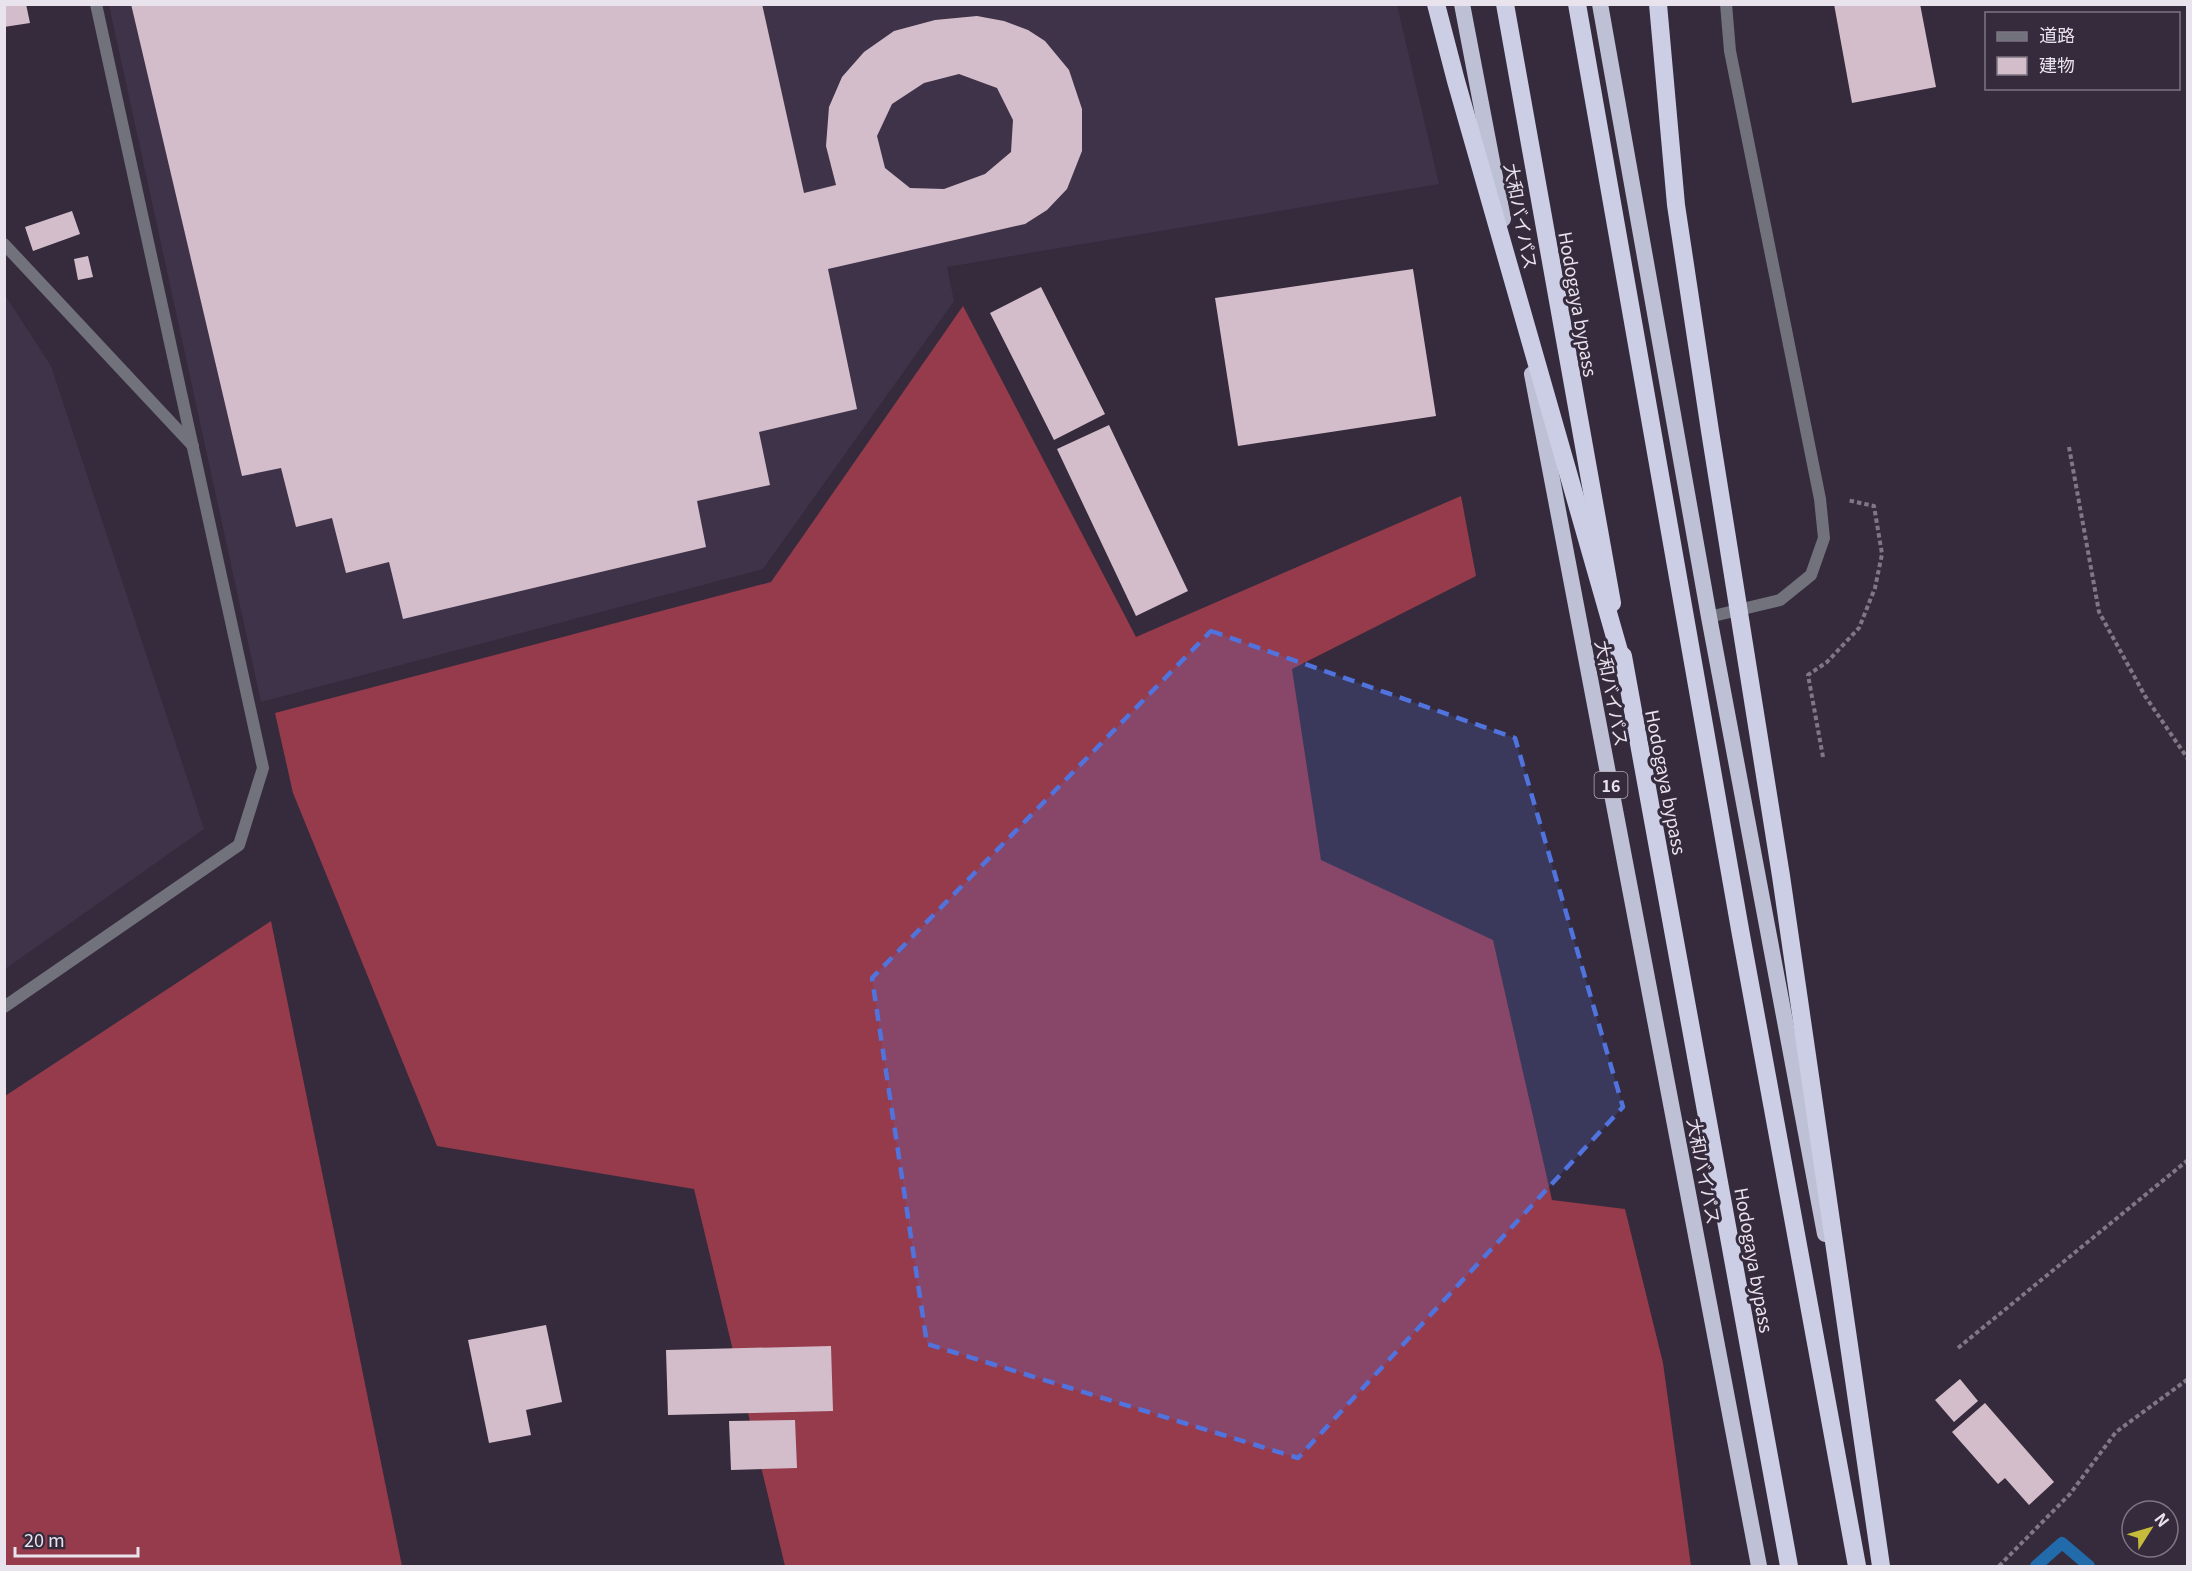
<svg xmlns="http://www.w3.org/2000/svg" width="2192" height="1571" font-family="Georgia,'Noto Sans JP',serif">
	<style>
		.built { fill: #3f3349 }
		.forest { fill: #963b4b }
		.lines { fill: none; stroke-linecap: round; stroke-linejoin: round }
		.stream { stroke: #216baa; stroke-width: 12 }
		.building { fill: #d4bdcb; fill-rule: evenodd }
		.path { stroke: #7f7785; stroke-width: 4; stroke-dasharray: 4.5 3; stroke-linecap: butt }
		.service { stroke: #71727b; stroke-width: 12 }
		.minor { stroke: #71727b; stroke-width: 12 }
		.trunk { stroke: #bec1d6; stroke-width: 16 }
		.motorway { stroke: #cbcee5; stroke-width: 18 }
		.motorway-bridge { stroke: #cbcee5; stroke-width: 18 }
		.marked { fill: #5073dd; fill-opacity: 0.2; stroke: #5073dd; stroke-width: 4.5; stroke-dasharray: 12 8; stroke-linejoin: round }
		.labels { text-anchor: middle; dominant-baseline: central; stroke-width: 6; stroke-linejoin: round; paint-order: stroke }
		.shield { fill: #352b3c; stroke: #b3acb8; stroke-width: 1.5 }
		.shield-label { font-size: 16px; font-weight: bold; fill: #e9e3ed }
		.street-label { font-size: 18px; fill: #e9e3ed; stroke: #352b3c }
	</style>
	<rect width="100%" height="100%" fill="#352b3c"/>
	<path class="built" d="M109,5H1397L1439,184L947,267L954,301L763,569L261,702Z
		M5,295L51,366L204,829L5,969Z"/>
	<path class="forest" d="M963,306L1136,637L1461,496L1476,576L1292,669L1321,860L1493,940L1552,1200L1625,1209L1663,1363L1691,1566H785L694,1189L437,1146L293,793L275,713L771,582Z
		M271,921L402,1566H5V1096Z"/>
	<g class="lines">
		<path class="stream" d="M2036,1566L2062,1543L2089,1566"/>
	</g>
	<path class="building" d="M4,4H26L30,23L4,27Z
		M131,4H762L804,193L836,185L826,146L829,107L842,77L864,52L894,31L935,20L977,16L1004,21L1028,30L1045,41L1069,70L1082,109V151L1067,189L1047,210L1025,224L828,269L857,409L759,432L770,485L697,501L706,547L403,619L389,562L346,573L332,518L296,527L281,468L242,476ZM959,74L997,88L1013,120L1011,152L985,174L944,189L910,188L885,168L877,136L892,104L924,83Z
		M1834,4H1920L1936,87L1852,103Z
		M72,211L80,234L33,251L25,227Z
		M88,256L93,277L78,280L74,259Z
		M1413,269L1436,416L1238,446L1215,298Z
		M1041,287L1105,414L1054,440L990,313Z
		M1109,425L1188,591L1136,616L1057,449Z
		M546,1325L562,1402L526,1410L531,1435L489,1443L468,1340Z
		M831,1346L833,1411L668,1415L666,1350Z
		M1960,1379L1978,1401L1954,1422L1935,1400Z
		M1985,1403L2054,1482L2029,1505L2005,1478L1998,1484L1952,1432Z
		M795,1420L797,1468L731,1470L729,1421Z"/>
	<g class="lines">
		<path class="path" d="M2069,447L2099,612L2145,696L2188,759
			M1823,757L1808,675L1827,662L1859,628L1875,588L1882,554L1874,506L1847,500
			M1958,1348L2188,1160
			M1999,1566L2070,1494L2116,1432L2188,1379"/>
		<path class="service" d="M4,1007L239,845L263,768L96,4"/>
		<path class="minor" d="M4,244L193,446
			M1709,617L1780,600L1811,575L1824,538L1820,499L1730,51L1726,4"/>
		<path class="trunk" d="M1462,4L1503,219
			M1600,4L1709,617L1825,1234
			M1532,374L1759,1566"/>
		<path class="motorway" d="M1505,4L1612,603
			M1577,4L1741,935L1857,1566
			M1623,656L1789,1566"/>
		<path class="motorway-bridge" d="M1436,4L1456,81L1625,672
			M1658,4L1676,205L1710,431L1781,876L1881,1566"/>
	</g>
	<path class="marked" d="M1211,631L1515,738L1623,1107L1298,1458L927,1344L872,978Z"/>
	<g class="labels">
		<rect class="shield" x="1594.5" y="772" width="33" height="26" rx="4.5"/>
		<g class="shield-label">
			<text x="1611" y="785">16</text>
		</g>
		<g class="street-label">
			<text transform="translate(1522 216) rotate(79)">大和バイパス</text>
			<text transform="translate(1579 304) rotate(80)">Hodogaya bypass</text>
			<text transform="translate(1613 693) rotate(79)">大和バイパス</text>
			<text transform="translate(1667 782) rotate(79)">Hodogaya bypass</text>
			<text transform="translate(1705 1171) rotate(79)">大和バイパス</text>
			<text transform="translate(1755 1260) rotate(80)">Hodogaya bypass</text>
		</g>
	</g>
	<rect width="2192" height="1571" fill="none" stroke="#e9e3ed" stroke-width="12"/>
	<rect x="1985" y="12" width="195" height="78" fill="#352b3c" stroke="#7d7583" stroke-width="1.5"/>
	<rect x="1997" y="32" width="30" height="9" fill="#71727b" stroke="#7d7583" stroke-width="1.5"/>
	<text x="2039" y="42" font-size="18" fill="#e9e3ed">道路</text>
	<rect x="1997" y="57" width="30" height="18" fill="#d4bdcb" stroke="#7d7583" stroke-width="1.5"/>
	<text x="2039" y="72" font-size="18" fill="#e9e3ed">建物</text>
	<g transform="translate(2150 1529) rotate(53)"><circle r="28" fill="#352b3c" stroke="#7d7583" stroke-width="1.5"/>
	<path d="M0-4.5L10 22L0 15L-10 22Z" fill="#c7bb3c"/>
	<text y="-9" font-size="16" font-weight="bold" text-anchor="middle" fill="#e9e3ed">N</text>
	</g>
	<path d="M15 1547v9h123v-9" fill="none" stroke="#e9e3ed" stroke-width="3"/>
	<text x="24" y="1547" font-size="18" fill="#e9e3ed" stroke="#352b3c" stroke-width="4.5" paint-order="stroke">20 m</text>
</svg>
